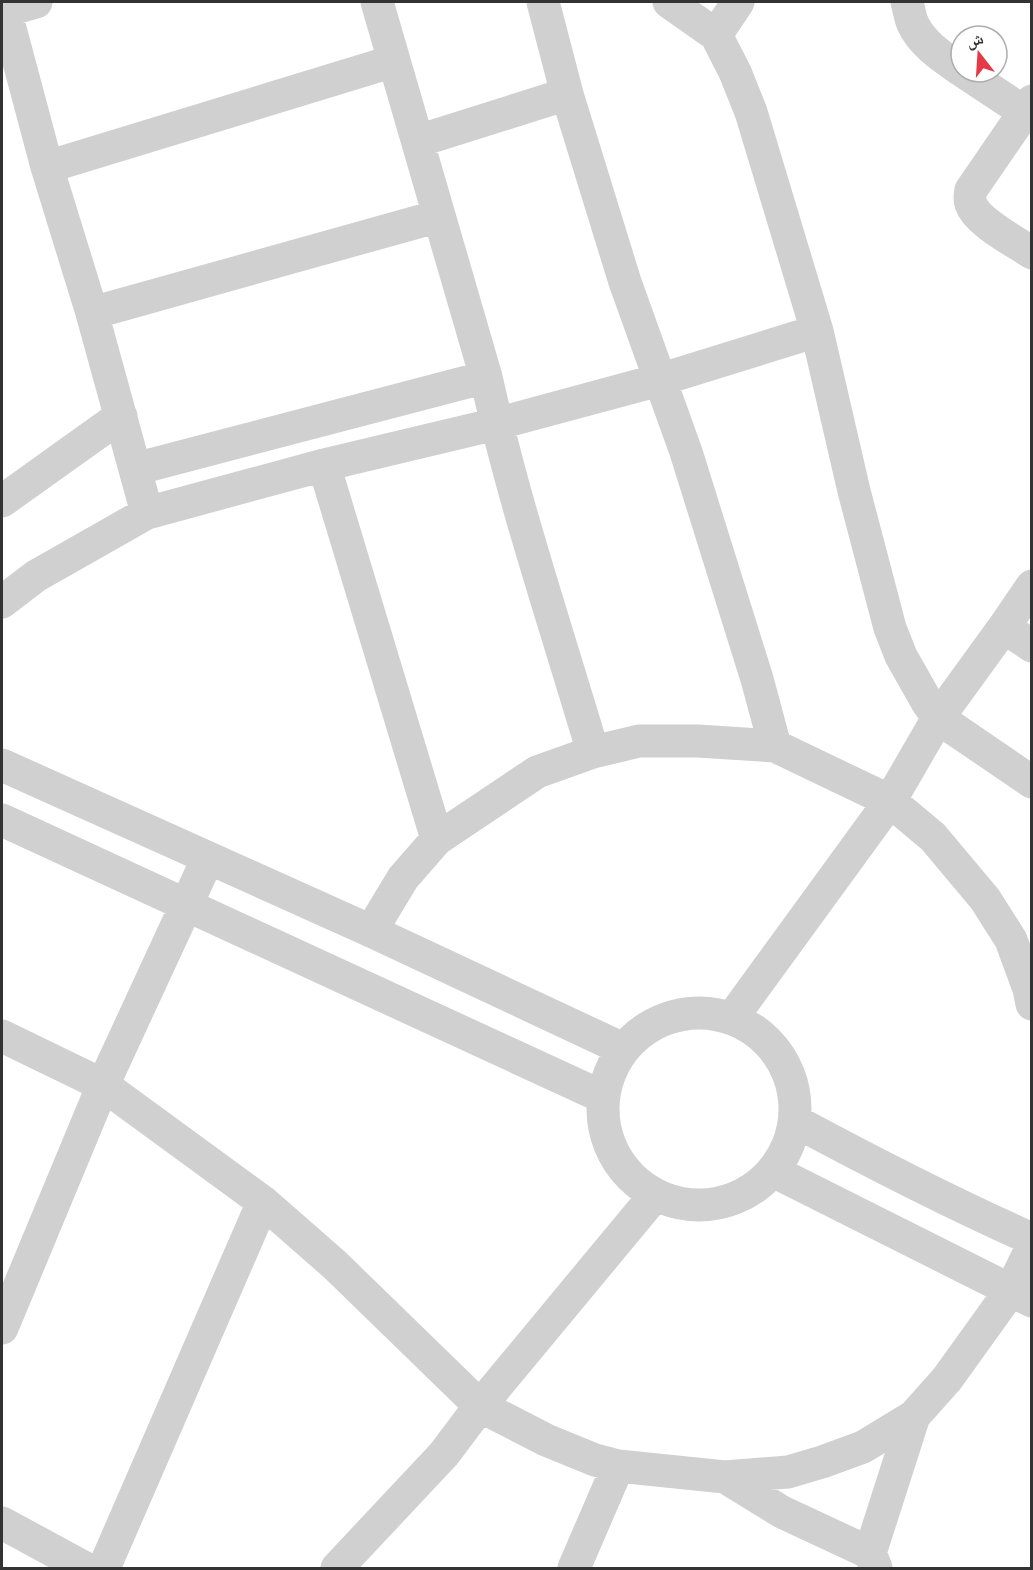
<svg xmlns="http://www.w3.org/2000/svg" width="1033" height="1570" font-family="'Fira Sans','Noto Naskh Arabic',sans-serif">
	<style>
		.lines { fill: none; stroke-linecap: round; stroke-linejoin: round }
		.minor { stroke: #d0d0d0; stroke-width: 33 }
	</style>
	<rect width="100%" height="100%" fill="#fff"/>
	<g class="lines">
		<path class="minor" d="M3,2L47,167L92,313L147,513
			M377,2L486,377C514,504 556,627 593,752
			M543,2L567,94L625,282L686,452L757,679L775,746
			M669,2L716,35L735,72L751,112L817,331L854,491L890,628L901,656L927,702L938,718L1032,782
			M907,2C909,9 910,18 913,24C922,44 944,58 961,70
			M5,11L36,2
			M716,35L738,2
			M964,72L1032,117
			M1032,101L971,190C970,195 969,199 971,204C977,222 1016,242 1032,253
			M418,141L567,94
			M47,167L394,61
			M92,313L439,216
			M324,465L437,839
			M135,469L486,377
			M2,501L121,416
			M2,602L36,576L147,513L324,465L496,424L659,380L817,331
			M1004,627L1032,646
			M2,765L371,931L623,1049
			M2,820L603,1097
			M371,931L403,878L437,839L537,772L593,752L639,741H698L775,746L890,801L933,837L985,899L1011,940L1029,989L1032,1004
			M603 1109a96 96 0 1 1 192 0a96 96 0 1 1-192 0Z
			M732,1018L890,801L938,718L1004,627L1032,586
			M2,1036L103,1085L263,1202L335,1265L480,1406L546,1440L595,1460L618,1466L725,1477L788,1472L822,1462L863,1447L914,1416L947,1379L1011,1290L1032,1247
			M795,1121C873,1163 951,1203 1032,1239
			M773,1171L1032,1301
			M2,1328L103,1085L208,858
			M725,1477L782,1512L870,1553
			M2,1523L85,1568
			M104,1568L263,1202
			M337,1568L444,1454L480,1406L655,1195
			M574,1568L618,1466
			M876,1568L870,1553L914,1416"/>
	</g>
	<rect width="1033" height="1570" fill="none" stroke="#333333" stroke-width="6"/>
	<g transform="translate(979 54) rotate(343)"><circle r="28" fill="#ffffff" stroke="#adadad" stroke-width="1.5"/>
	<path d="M0-4.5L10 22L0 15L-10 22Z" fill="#e63946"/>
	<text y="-9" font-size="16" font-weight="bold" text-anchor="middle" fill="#333333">ش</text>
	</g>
</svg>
